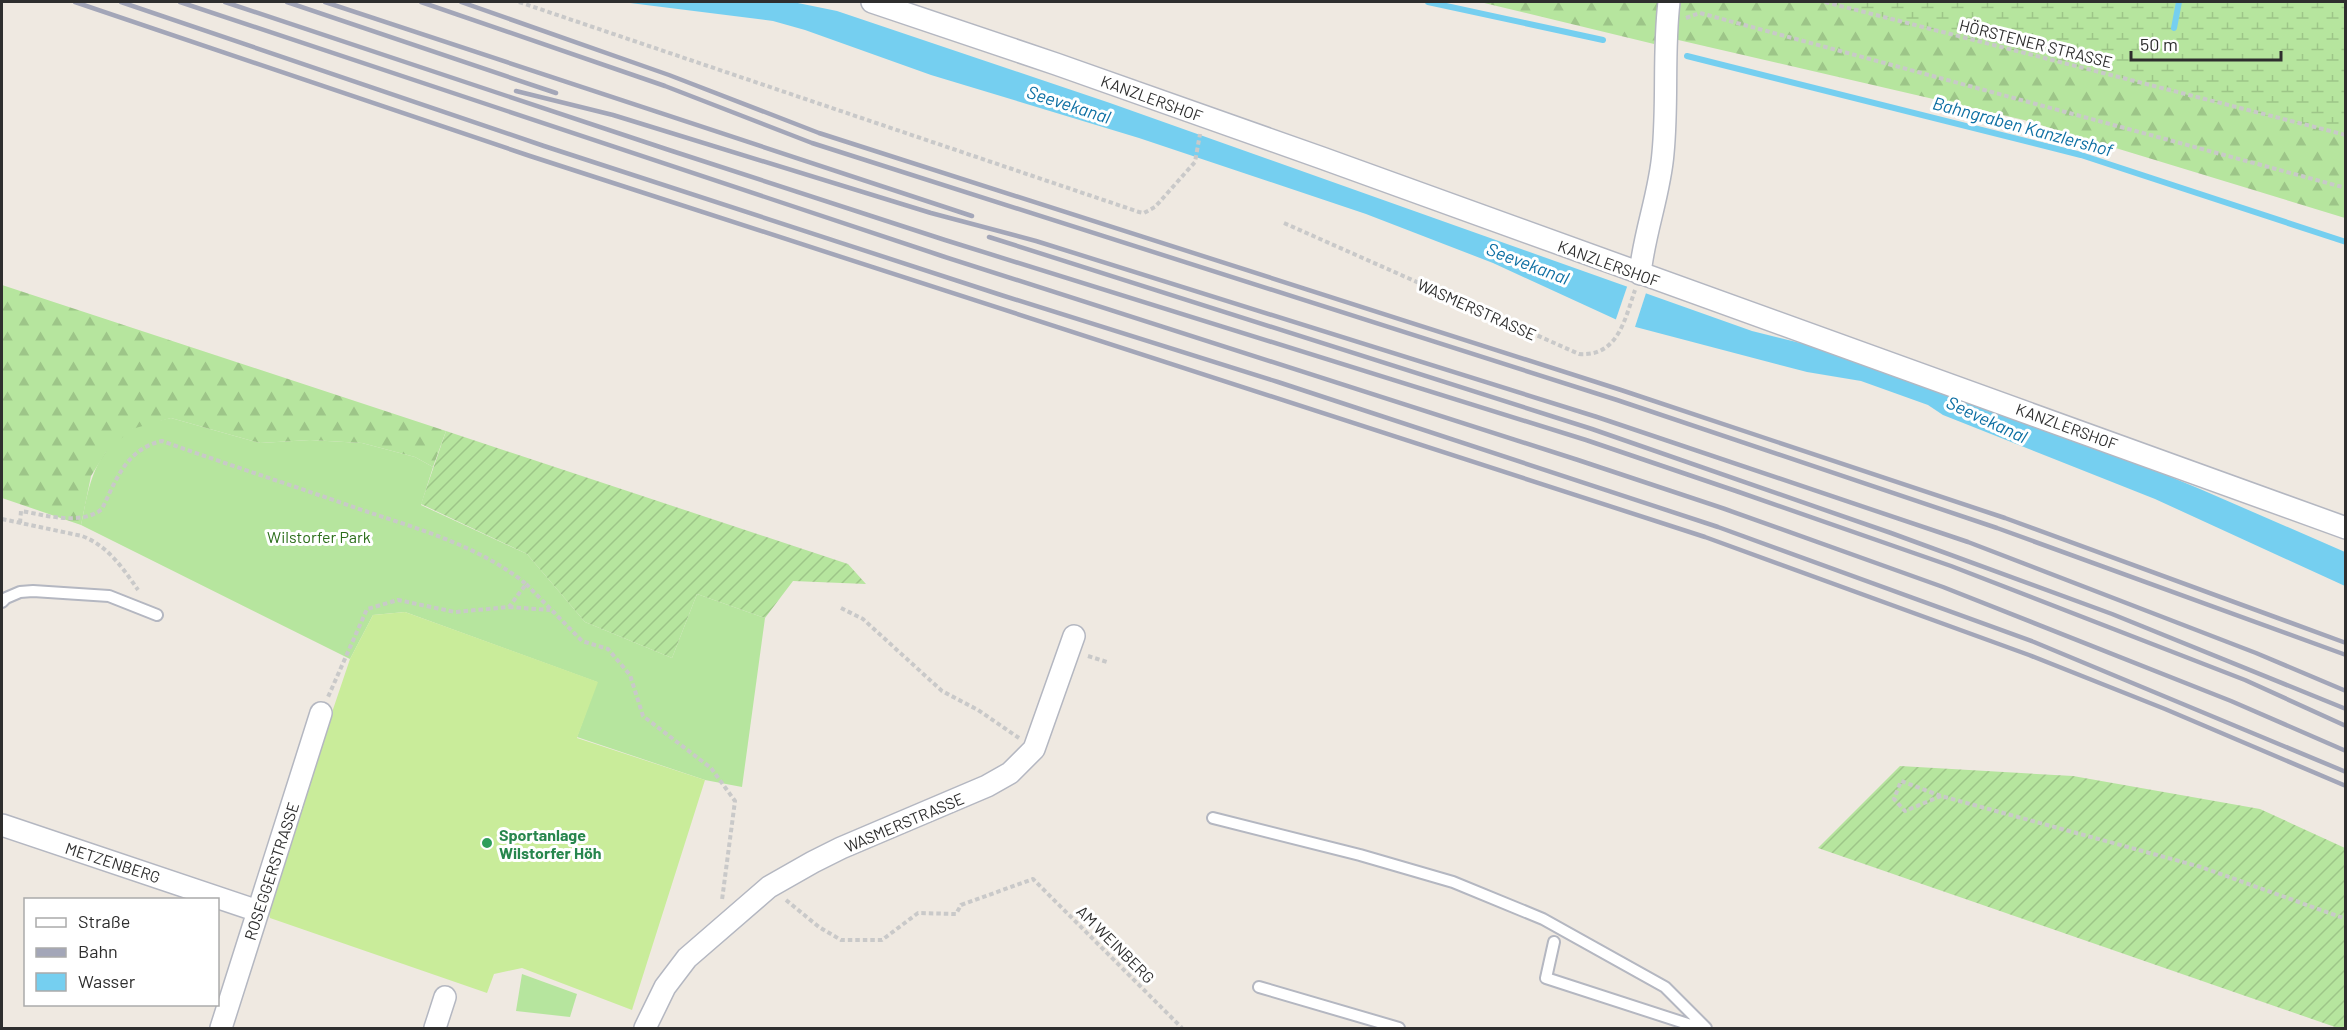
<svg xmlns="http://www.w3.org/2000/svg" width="2347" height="1030" font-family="Barlow,sans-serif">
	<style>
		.grass { fill: #b6e59e }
		.forest { fill: url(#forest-firs) }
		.wetland { fill: url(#wetland-marsh) }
		.garden { fill: url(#garden-furrows) }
		.pitch { fill: #c9ec9a }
		.water { fill: #75cff0 }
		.pier { fill: #efe9e1 }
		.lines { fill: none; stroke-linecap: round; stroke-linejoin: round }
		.stream { stroke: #75cff0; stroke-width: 6 }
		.lane-casing { stroke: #b4b7c1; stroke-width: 14 }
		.street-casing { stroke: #b4b7c1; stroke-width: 24 }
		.path { stroke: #c9c9c9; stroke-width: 4; stroke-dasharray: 4.5 3; stroke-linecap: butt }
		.lane { stroke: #fff; stroke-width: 10 }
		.street { stroke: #fff; stroke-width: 21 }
		.rail { stroke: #a3a6b8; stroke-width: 4.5 }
		.leisure-dot { fill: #2e9e5b; stroke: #fff; stroke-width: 2 }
		.labels { text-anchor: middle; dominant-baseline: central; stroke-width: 6; stroke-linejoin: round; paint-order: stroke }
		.street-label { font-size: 16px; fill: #2e2e2e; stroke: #fff }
		.park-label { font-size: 16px; fill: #2c6e1b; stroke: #fff }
		.leisure-label { font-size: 16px; font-weight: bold; fill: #27864d; stroke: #fff; text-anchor: start }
		.water-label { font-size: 18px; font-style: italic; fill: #0d6fa3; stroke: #fff }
	</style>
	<defs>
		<pattern id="forest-firs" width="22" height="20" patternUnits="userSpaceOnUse" patternTransform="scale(1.5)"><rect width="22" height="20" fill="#b6e59e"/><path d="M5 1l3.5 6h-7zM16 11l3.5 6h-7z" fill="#9dc588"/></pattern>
		<pattern id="wetland-marsh" width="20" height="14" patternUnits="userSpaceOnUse" patternTransform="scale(1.5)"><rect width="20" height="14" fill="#b6e59e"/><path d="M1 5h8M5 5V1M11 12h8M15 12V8" fill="none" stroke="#9dc588"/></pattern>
		<pattern id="garden-furrows" width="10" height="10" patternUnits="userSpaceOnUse" patternTransform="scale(1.5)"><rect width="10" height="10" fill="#b6e59e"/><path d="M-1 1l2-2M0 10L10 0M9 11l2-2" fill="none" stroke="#9dc588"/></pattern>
	</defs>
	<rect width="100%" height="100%" fill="#efe9e1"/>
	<path class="grass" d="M171,418L260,443L310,440L362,443L415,457L433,467L421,505L527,554L585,622L672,658L697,594L765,618L742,787L705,780L577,737L597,682L405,612L373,615L350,659L81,525C89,486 93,453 131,429C142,423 159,421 171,418Z
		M522,974L577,994L570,1017L516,1011Z"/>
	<path class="forest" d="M1480,2H1659L1658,29L1654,44Z
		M1676,2H1834L2345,130V218L2024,120L1674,39Z
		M2,285L446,431L433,467L415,457L362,443L310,440L260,443L171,418L132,429L106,452L91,476L81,525L2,498Z"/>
	<path class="wetland" d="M1825,2H2345V135Z"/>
	<path class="garden" d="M446,431L848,564L866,584L793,581L765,618L697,594L672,658L585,622L527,554L421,504Z
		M1900,766L2073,776L2260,809L2345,848V1028H2338L1818,848Z"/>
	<path class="pitch" d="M405,612L598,682L577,738L705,780L632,1010L522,968L494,974L487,993L270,918L267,905L350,659L373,615Z"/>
	<path class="water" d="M622,2H793L837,11L1110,103L1752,331L1829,350L1990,402L2200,489L2345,552V586L2155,499L1943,415L1928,405L1861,381L1807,372L1628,325L1493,263L1366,214L1139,138L931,75L805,30L773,21Z"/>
	<path class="pier" d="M1628,284L1647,290L1634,330L1615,322Z"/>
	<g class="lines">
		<path class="stream" d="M1428,2L1603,40
			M2174,28L2179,2
			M1687,56L2081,155L2346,242"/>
		<g class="lane-casing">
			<path id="lane" d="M2,602L6,598L20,592L33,591L109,596L157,615
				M1213,818L1360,855L1453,882L1543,919L1665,987L1706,1028
				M1554,942L1546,978L1700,1028
				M1259,987L1399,1028"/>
		</g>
		<g class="street-casing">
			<path id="street" d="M872,2L1056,64L1322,158L2346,528
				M1640,274C1644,233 1660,193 1663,153C1668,102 1663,52 1669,2
				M2,825L258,911
				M221,1028L321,713
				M435,1028L445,997
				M645,1028L665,987L687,958L769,887L813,862L841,848L987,786L1010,773L1034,749L1074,636"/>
		</g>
		<path class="path" d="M519,2L1139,212L1144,213L1155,207L1195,162L1200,134
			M1825,2L2346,135
			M1686,18L1700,13L2346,188
			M1284,223L1579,354C1618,357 1625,319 1635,290
			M2,519L82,536C108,546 123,568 138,590
			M20,523L21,511C45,515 81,526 102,509C116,480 126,449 162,441C229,465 297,487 365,511C419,529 481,547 526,584L509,607L455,612L398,600L367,609L328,697
			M526,584L582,641L608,649L630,675L643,716L711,768L735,801L722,900
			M509,607L550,610
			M841,608L863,619L942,691L978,710L1019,738
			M1088,656L1107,662
			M1941,796L1905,811L1894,799L1901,781L1941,796L2201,867L2346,919
			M786,900L819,927L841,940H882L918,913L956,914L961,905L1033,879L1182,1028"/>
		<use href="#lane" class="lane"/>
		<use href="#street" class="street"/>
		<path class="rail" d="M75,2L530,156L1705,537L2029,655L2165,709L2346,786
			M121,2L544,146L1001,295L1278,382L1718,527L2034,642L2346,772
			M180,2L942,256L1578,460L1725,509L1943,587L2231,701L2346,751
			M225,2L669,150L945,240L1586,440L1736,491L1951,566L2245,680L2346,726
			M287,2L556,93
			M325,2L972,216
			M421,2L665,86L812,143L1617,400L1997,528L2346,655
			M461,2L669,75L819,133L1621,390L2005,518L2346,643
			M516,91L613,115L931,213L1036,241L1597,417L1968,542L2256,653L2346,691
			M989,237L1592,429L1891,533L2112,614L2346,709"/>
	</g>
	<circle class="leisure-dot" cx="487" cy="843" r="6"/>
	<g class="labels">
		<g class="street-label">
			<text transform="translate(2036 43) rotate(14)">HÖRSTENER STRASSE</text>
			<text transform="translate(1152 98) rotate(20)">KANZLERSHOF</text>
			<text transform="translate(1609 263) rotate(20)">KANZLERSHOF</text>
			<text transform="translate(1477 309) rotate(24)">WASMERSTRASSE</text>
			<text transform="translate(2067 426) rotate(20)">KANZLERSHOF</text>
			<text transform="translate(904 822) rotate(-23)">WASMERSTRASSE</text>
			<text transform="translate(113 862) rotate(18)">METZENBERG</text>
			<text transform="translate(271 871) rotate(-72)">ROSEGGERSTRASSE</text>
			<text transform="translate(1116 944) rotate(45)">AM WEINBERG</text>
		</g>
		<g class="park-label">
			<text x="319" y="536">Wilstorfer Park</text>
		</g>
		<g class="leisure-label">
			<text x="499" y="834">Sportanlage<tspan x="499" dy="18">Wilstorfer Höh</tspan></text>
		</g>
		<g class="water-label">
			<text transform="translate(1069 104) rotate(18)">Seevekanal</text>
			<text transform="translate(2023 126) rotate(15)">Bahngraben Kanzlershof</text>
			<text transform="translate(1528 263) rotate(21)">Seevekanal</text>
			<text transform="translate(1987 419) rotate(25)">Seevekanal</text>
		</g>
	</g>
	<rect width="2347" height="1030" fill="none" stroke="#2e2e2e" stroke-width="6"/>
	<rect x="24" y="898" width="195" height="108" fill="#ffffff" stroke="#ababab" stroke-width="1.5"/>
	<rect x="36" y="918" width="30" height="9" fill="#ffffff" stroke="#ababab" stroke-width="1.5"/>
	<text x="78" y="928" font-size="18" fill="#2e2e2e">Straße</text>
	<rect x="36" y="948" width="30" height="9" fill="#a3a6b8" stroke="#ababab" stroke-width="1.5"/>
	<text x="78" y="958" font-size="18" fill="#2e2e2e">Bahn</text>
	<rect x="36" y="973" width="30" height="18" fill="#75cff0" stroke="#ababab" stroke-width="1.5"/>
	<text x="78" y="988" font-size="18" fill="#2e2e2e">Wasser</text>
	<path d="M2131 51v9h150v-9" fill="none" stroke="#2e2e2e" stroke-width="3"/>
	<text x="2140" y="51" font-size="18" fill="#2e2e2e" stroke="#ffffff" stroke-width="4.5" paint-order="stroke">50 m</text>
</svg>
